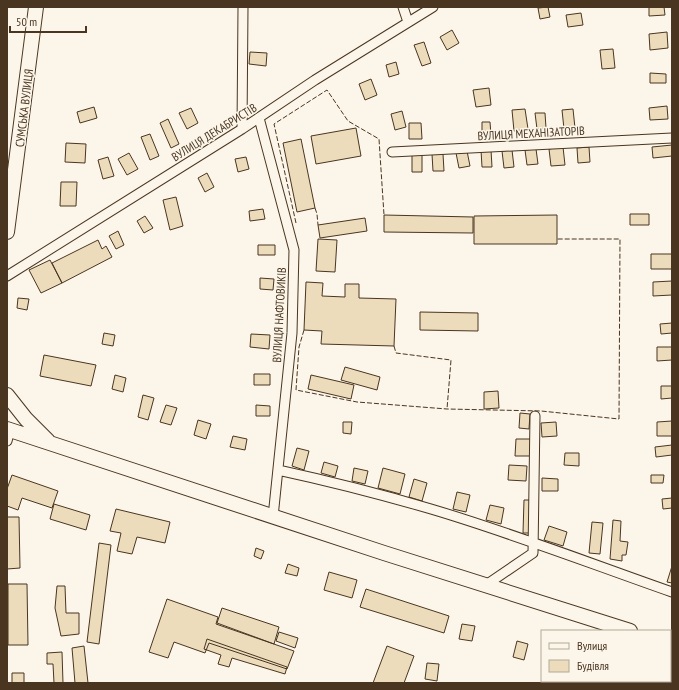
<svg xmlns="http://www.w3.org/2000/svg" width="679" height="690" font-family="'PT Sans Narrow',sans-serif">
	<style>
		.building { fill: #ecdcbc; stroke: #4a3520 }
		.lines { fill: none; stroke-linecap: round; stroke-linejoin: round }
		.minor-casing { stroke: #4a3520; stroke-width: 11 }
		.primary-casing { stroke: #4a3520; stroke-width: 16 }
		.minor { stroke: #fbf6e9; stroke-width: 9 }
		.primary { stroke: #fbf6e9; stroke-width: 14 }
		.fence { stroke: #4a3520; stroke-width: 1; stroke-dasharray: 5 2; stroke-linecap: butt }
		.labels { text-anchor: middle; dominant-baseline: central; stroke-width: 3; stroke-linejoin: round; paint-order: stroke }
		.street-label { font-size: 12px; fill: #4a3520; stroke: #fbf6e9 }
	</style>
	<rect width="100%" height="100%" fill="#fbf6e9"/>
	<path class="building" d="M548,7L550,17L540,19L538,8Z
		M649,7H664L665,15L649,16Z
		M581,13L583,25L568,27L566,15Z
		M452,30L459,43L447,50L440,37Z
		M667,32L668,48L650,50L649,34Z
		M424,42L431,63L422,66L414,45Z
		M613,49L615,68L602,69L600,50Z
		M250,52L267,53L266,66L249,64Z
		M396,62L399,74L389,77L386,65Z
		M650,73L666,74V83H650Z
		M371,79L377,95L365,100L359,84Z
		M489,88L491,105L476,107L473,90Z
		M667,106L668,119L650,120L649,108Z
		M94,107L97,118L80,123L77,112Z
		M191,108L198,123L187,129L179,113Z
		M525,109L528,129L514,131L512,110Z
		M573,109L575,128L564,129L562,110Z
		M402,111L406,127L395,130L391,114Z
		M535,113H545L546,128L537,129Z
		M168,119L179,144L171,148L160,123Z
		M482,122H490L491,135H482Z
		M409,123H421L422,139H409Z
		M356,128L361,156L316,164L311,136Z
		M150,134L159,156L150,160L141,137Z
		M301,139L315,208L297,212L283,143Z
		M66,143L86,144L85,163L65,162Z
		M672,145V156L653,158L652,147Z
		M563,147L565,165L551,166L549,149Z
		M589,147L590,162L578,163L577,148Z
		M536,149L538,164L527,165L525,150Z
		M481,150H491L492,167H482Z
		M512,150L514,167L504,168L502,151Z
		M467,151L470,166L459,168L456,153Z
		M129,153L138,169L127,175L118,159Z
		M432,154H443L444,171H433Z
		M412,155H422V172H412Z
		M108,157L114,176L103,179L98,160Z
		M246,157L249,169L238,172L235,159Z
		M207,173L214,187L205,192L198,178Z
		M61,182H77L76,206H60Z
		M176,197L183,226L170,230L163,200Z
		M263,209L265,219L250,221L249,211Z
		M630,214H649V225H630Z
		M384,215L473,217V233L384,232Z
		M557,215V244H474V216Z
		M145,216L153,228L144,233L137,221Z
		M365,218L367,231L320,238L318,225Z
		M118,231L124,245L116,249L109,236Z
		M318,239L337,240L335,272L316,271Z
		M98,240L102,249L106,246L112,257L62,283L52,263Z
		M258,245H275V255H258Z
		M651,254H672V269H651Z
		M50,260L62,283L41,293L29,270Z
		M260,278L274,279L273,290L260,289Z
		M672,281V295L653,296V282Z
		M306,282L323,283L322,296L345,297V284H359V298L396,299L394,346L321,344L322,331L304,330Z
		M18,298L29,299L27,310L17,308Z
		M420,312L478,313V331L420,330Z
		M672,323V333L661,334L660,324Z
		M104,333L115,335L113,346L102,344Z
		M251,334L270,335L269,349L250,347Z
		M657,347H672V360L657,361Z
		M44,355L96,365L91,386L40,376Z
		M345,367L380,377L377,390L341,380Z
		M254,374H270V385H254Z
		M115,375L126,378L123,392L112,389Z
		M311,375L354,385L351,399L308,389Z
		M661,386H672V398L661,399Z
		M498,391L499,408L484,409V392Z
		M143,395L154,398L148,420L138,417Z
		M166,405L177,408L171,425L160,422Z
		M256,405L270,406V416H256Z
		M520,413L530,414L529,429L519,428Z
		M198,420L211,424L206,439L194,435Z
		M672,421V436H657V422Z
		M343,422H352L351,434L343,433Z
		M556,422L557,436L542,437L541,423Z
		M233,436L247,439L245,450L230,447Z
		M516,439H531L530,456H515Z
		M672,445V455L656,457L655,447Z
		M297,448L309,451L304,470L292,466Z
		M565,453H579V466L564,465Z
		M324,462L338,466L335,477L321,473Z
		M509,465L527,466L526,481L508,480Z
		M354,468L368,471L365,484L352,481Z
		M383,468L405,474L400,494L378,488Z
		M12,475L58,491L52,508L22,498L18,510L7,506V489Z
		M651,475H664L663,483H651Z
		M542,478L558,479V491H542Z
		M414,479L427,483L422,501L409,497Z
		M457,492L470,495L466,512L453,509Z
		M672,498V508L663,509L662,499Z
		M524,500H531L530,533H523Z
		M54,504L90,515L86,530L50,519Z
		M490,505L504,508L501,524L486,520Z
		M116,509L170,522L165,543L137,537L132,554L117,551L121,533L110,531Z
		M7,517H19L20,568L7,569Z
		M613,520L621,521L620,541L628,542L626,555H622V561L610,559Z
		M592,522L603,523L600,554L589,553Z
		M549,526L567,532L563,546L544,540Z
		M99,543L111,545L99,644L87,642Z
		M256,548L264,551L261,559L254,556Z
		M288,564L299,568L297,576L285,573Z
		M672,566V583L667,582Z
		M329,572L357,580L352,598L324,590Z
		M8,584H27L28,645H8Z
		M57,586H65L66,613H79V634L61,636L55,608Z
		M366,589L449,616L444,633L360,607Z
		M167,599L218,617L216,624L294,651L287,669L209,643L205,653L174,642L168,658L149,652Z
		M222,608L279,627L274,644L217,623Z
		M462,624L475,626L472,641L459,639Z
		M279,632L298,638L295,648L276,641Z
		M207,639L287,667L285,674L232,658L229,667L218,664L221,655L204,649Z
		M517,641L528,644L524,660L513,657Z
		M84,646L88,683H75L72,648Z
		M387,646L414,656L404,683H373Z
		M62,652L63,683H54L53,664H47V653Z
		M427,663L439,664L437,681L425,679Z
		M12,673H24V683H12Z"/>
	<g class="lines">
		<g class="minor-casing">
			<path id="minor" d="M403,7L408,22
				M259,118L294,250L292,333L273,517
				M242,129L243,7
				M392,152L672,138
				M7,276L242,129L315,80L433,7
				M7,441L10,430
				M278,470C329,481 380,494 431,509C512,533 592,564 672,592
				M486,585L533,553L535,416"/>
		</g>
		<g class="primary-casing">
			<path id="primary" d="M7,232L36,7
				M7,395L26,419L48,441
				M7,429L384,553L630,631
				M670,643L672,644"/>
		</g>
		<use href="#minor" class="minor"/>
		<use href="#primary" class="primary"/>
		<path class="fence" d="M315,208L317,214L318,225
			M296,223L274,124L327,90L348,121L379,139L384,215
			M304,330L299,347L296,390L357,402L447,409L541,411L619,419L620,239H557
			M394,346L396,353L451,360L447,409"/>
	</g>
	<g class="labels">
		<g class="street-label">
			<text transform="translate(24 108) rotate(-83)">СУМСЬКА ВУЛИЦЯ</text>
			<text transform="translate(214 132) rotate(-32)">ВУЛИЦЯ ДЕКАБРИСТІВ</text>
			<text transform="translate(531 133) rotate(-3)">ВУЛИЦЯ МЕХАНІЗАТОРІВ</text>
			<text transform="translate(279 315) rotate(-87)">ВУЛИЦЯ НАФТОВИКІВ</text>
		</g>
	</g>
	<rect width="679" height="690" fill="none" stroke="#4a3520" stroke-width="16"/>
	<rect x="541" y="630" width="130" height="52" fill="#fbf6e9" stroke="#b4a999"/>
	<rect x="549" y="643" width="20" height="6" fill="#fbf6e9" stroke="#b4a999"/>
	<text x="577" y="650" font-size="12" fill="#4a3520">Вулиця</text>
	<rect x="549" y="660" width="20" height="12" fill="#ecdcbc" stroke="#b4a999"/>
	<text x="577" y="670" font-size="12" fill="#4a3520">Будівля</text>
	<path d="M10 26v6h76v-6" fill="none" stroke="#4a3520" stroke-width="2"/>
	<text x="16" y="26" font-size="12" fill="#4a3520" stroke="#fbf6e9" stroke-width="3" paint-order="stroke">50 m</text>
</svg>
